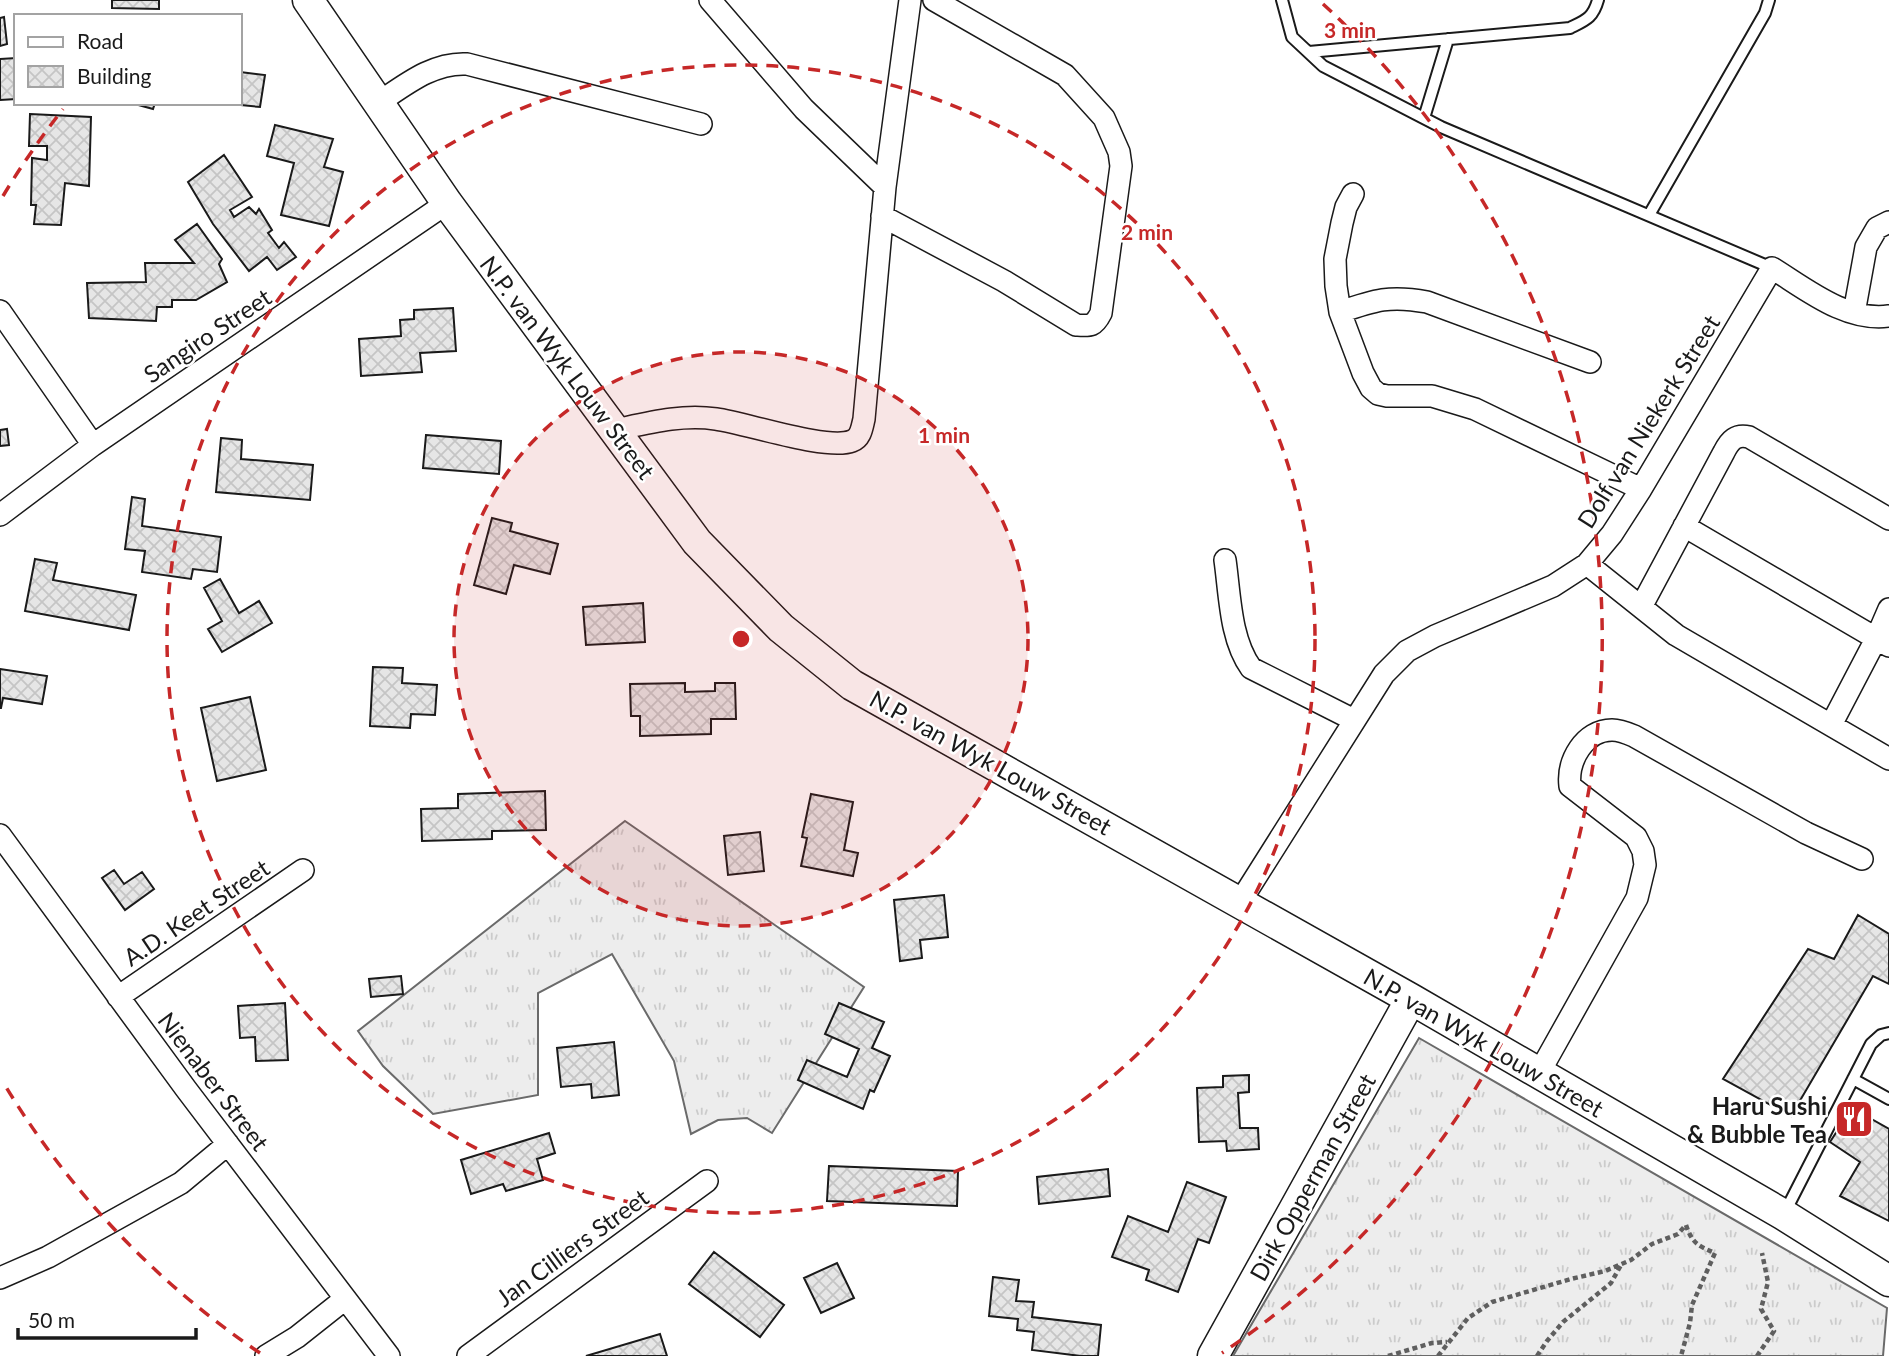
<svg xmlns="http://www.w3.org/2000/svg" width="1889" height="1356" font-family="Lato,sans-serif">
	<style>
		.grass { fill: url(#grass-tufts); stroke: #6a6a6a; stroke-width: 2 }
		.building { fill: url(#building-cross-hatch); stroke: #1a1a1a; stroke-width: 2 }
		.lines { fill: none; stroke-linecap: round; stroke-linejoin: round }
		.lane-casing { stroke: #1a1a1a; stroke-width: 14 }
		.street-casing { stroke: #1a1a1a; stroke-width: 24 }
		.secondary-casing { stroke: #1a1a1a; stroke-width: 33 }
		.path { stroke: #5f5f5f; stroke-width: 4.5; stroke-dasharray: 5 3.5; stroke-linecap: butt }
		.lane { stroke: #fff; stroke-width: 10 }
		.street { stroke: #fff; stroke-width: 21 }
		.secondary { stroke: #fff; stroke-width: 30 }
		.ring { fill: none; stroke: #c62828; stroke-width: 3.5; stroke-dasharray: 12 9 }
		.labels { text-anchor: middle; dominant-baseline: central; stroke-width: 5; stroke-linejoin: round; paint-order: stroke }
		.street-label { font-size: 24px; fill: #1a1a1a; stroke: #fff }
		.poi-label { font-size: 24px; font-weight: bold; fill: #1a1a1a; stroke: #fff; text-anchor: end }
		.centre { fill: #c62828; stroke: #fff; stroke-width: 3.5 }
		.ring-label { font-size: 21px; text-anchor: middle; font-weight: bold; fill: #c62828; stroke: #fff; stroke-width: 5; stroke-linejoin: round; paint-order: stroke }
	</style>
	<defs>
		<pattern id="grass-tufts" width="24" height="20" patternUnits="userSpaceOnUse" patternTransform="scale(1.75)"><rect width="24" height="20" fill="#ededed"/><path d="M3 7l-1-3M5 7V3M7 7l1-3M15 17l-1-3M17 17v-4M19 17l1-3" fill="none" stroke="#cbcbcb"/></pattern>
		<pattern id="building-cross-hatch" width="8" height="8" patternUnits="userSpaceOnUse" patternTransform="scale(1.75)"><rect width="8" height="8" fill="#e6e6e6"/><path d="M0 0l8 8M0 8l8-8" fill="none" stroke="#c5c5c5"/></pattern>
	</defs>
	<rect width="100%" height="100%" fill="#fff"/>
	<path class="grass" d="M625,821L864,987L772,1133L747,1118L718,1120L691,1134L674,1061L612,954L538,993V1095L433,1114L383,1066L358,1031Z
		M1419,1038L1887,1308L1883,1356H1233Z"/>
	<path class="building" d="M112,0H159V9L112,8Z
		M4,17L7,44L0,46V18Z
		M16,58V99L0,100V59Z
		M240,72L265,75L260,107L220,103H240Z
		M131,103H155L153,109Z
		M30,114L91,117L89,186L65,183L61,225L34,224L36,205H31L32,158L47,160V146H29Z
		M275,125L333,139L324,167L343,172L329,226L281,215L294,163L267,156Z
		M224,155L252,197L230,210L234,217L249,207L256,214L259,209L272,230L268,233L279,248L284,242L296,257L277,270L267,257L249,271L213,224L188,182Z
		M197,224L222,259L219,264L227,282L196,300H172V307H157L156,321L89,318L87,283L146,282L145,263H194L175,240Z
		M453,308L456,351L420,353L422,372L361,376L359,339L401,336L400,320L414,319V310Z
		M7,429L9,445L0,446V430Z
		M426,435L501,441L499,474L423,468Z
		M221,438L242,440L241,459L313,465L310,500L216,492Z
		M132,497L145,499L142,526L221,537L217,572L193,569L191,579L142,572L145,551L125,549Z
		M492,518L512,523L510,531L558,544L550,574L514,565L506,594L474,585Z
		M35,559L57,563L53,580L136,595L129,630L25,611Z
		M220,579L239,613L259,601L272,623L222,652L208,629L222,621L204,588Z
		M643,603L645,642L586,645L583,607Z
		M373,667L403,668L402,683L437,685L435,715L411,714L410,728L370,726Z
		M0,669L47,676L42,704L3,698L1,708H0Z
		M685,683V692L715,691V683H735L736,719H711V734L640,736V716H631L630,684Z
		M250,697L266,770L217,781L201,708Z
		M545,791L546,830L492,831V839L422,841L421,809L458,808V794Z
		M811,794L853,802L844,850L858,853L853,876L801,866L807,838L802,837Z
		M760,832L764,871L728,875L724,836Z
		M114,870L124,884L142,872L154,889L125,910L102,878Z
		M944,895L948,937L920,940L922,958L900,961L894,900Z
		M1858,915L1889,934V984L1873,976L1791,1116L1723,1079L1808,949L1834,959Z
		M401,976L403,994L371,997L369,979Z
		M285,1003L288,1060L256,1061L255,1037L240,1038L238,1006Z
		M839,1003L884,1022L872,1048L890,1056L874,1092L870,1090L863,1109L798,1080L807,1060L847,1077L859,1049L825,1034Z
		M614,1042L619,1095L592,1098L591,1084L561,1087L557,1048Z
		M1249,1075V1092L1238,1093L1240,1128H1258L1259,1149L1227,1151L1226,1141L1199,1142L1197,1088L1223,1087V1076Z
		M1852,1108L1889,1129V1221L1840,1196L1860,1162L1830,1142Z
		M549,1133L555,1153L537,1159L543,1180L506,1191L503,1184L471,1194L461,1160Z
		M829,1166L958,1171L957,1206L827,1201Z
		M1108,1169L1110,1196L1039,1204L1037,1177Z
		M1187,1182L1226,1197L1209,1243L1198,1239L1178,1292L1146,1280L1149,1270L1112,1257L1128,1216L1168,1232Z
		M714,1252L784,1305L760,1337L689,1284Z
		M837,1263L854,1298L821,1313L804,1278Z
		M993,1277L1019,1280L1016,1301L1034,1302L1032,1317L1101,1325L1098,1356H1081L1032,1350L1034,1332L1017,1330L1018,1319L989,1316Z
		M660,1334L667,1356H586Z"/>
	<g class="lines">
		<g class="lane-casing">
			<path id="lane" d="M1282,0L1292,37L1323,66L1441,127L1772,268
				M1309,52L1570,28C1586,20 1593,18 1598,0
				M1424,118L1448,39
				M1649,215L1765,13L1769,0
				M1853,1079L1889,1099
				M1785,1212L1871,1044L1881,1035L1889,1033"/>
		</g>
		<g class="street-casing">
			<path id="street" d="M710,0L804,109L885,187
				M378,103C405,85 433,62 467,64L701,124
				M1353,194L1346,207L1342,223L1335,259L1336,286L1340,312L1363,373L1371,388L1378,394L1387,396H1432L1475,409L1641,489
				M882,216L1004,281L1076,325C1090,326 1094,327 1101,313L1121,166L1119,152L1104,118L1065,75L934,0
				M0,311L93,445
				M1340,312C1375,300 1390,295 1427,302L1590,362
				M1854,313L1866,247L1877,228L1889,222
				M615,430C648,423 681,414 716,419C746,423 827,451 852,441C861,438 862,427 864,419L885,187L910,0
				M0,515L93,445L447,203
				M1684,526L1889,646
				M1225,560C1230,595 1230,639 1251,668L1354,720
				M1587,564L1676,635L1889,759
				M1641,607L1724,452C1730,440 1736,434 1749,437L1889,519
				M1831,725L1876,639L1889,609
				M0,835L186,1089L389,1356
				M1240,902L1384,674L1407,651L1435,636L1553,586L1587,564L1612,534L1641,489L1772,268C1806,289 1846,322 1889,316
				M118,997L303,870
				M1539,1073L1637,898L1645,865L1643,851L1636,837L1570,786C1567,761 1584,730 1612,730C1619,730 1627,733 1634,736L1806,833L1862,859
				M0,1278L48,1257L181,1183L228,1144
				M266,1356L297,1337L345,1299
				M468,1356L707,1181"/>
		</g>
		<g class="secondary-casing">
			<path id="secondary" d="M308,0L447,203L697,542L781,628L852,685L1411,999L1784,1215L1889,1281
				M1213,1356L1411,999"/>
		</g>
		<path class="path" d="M1388,1356L1432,1343L1447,1342
			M1438,1356L1468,1318L1492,1302L1571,1279L1605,1271L1631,1260L1652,1244L1678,1234L1686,1225C1692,1243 1698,1246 1715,1253L1692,1305L1690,1323L1681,1356
			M1537,1356L1547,1341L1563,1322L1611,1283L1621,1265
			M1757,1356L1774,1331L1761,1309L1768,1282L1762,1253"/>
		<use href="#lane" class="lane"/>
		<use href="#street" class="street"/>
		<use href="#secondary" class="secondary"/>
	</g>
	<circle cx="741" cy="639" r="287" fill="#c62828" fill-opacity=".12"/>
	<g class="ring">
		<circle cx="741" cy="639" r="287"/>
		<circle cx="741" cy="639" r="574"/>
		<path d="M260 1353A861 861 0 0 1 3 1082M3 196A861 861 0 0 1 63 109M1323 4A861 861 0 0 1 1222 1353"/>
	</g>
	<defs>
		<g id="restaurant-square" transform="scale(2.0125)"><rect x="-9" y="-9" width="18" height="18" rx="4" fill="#c62828" stroke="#fff"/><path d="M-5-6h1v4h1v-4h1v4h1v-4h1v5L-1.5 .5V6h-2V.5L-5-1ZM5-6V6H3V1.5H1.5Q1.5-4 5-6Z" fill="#fff"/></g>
	</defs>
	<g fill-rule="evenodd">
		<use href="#restaurant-square" x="1854" y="1119"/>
	</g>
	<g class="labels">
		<g class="street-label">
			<text transform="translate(207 335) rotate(-34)">Sangiro Street</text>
			<text transform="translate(568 367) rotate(53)">N.P. van Wyk Louw Street</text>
			<text transform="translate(1648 421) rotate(-58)">Dolf van Niekerk Street</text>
			<text transform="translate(991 762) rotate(29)">N.P. van Wyk Louw Street</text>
			<text transform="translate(196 912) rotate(-34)">A.D. Keet Street</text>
			<text transform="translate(1484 1042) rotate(30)">N.P. van Wyk Louw Street</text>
			<text transform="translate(214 1081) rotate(53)">Nienaber Street</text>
			<text transform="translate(1312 1177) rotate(-61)">Dirk Opperman Street</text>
			<text transform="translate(572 1247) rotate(-36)">Jan Cilliers Street</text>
		</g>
		<g class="poi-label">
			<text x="1827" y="1105">Haru Sushi<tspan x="1827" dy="28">&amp; Bubble Tea</tspan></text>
		</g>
	</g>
	<circle cx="741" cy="639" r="10" class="centre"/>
	<g class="ring-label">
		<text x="1350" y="38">3 min</text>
		<text x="1147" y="240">2 min</text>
		<text x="944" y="443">1 min</text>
	</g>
	<rect x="14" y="14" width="228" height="91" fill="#ffffff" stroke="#a3a3a3" stroke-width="2"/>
	<rect x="28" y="37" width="35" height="10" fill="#ffffff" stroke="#a3a3a3" stroke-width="2"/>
	<text x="77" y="49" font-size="21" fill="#1a1a1a">Road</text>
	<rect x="28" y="66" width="35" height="21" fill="url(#building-cross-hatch)" stroke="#a3a3a3" stroke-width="2"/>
	<text x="77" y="84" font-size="21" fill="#1a1a1a">Building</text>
	<path d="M18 1328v10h178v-10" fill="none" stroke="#1a1a1a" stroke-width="3.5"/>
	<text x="28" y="1328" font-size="21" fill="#1a1a1a" stroke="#ffffff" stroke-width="5" paint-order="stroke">50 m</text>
</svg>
